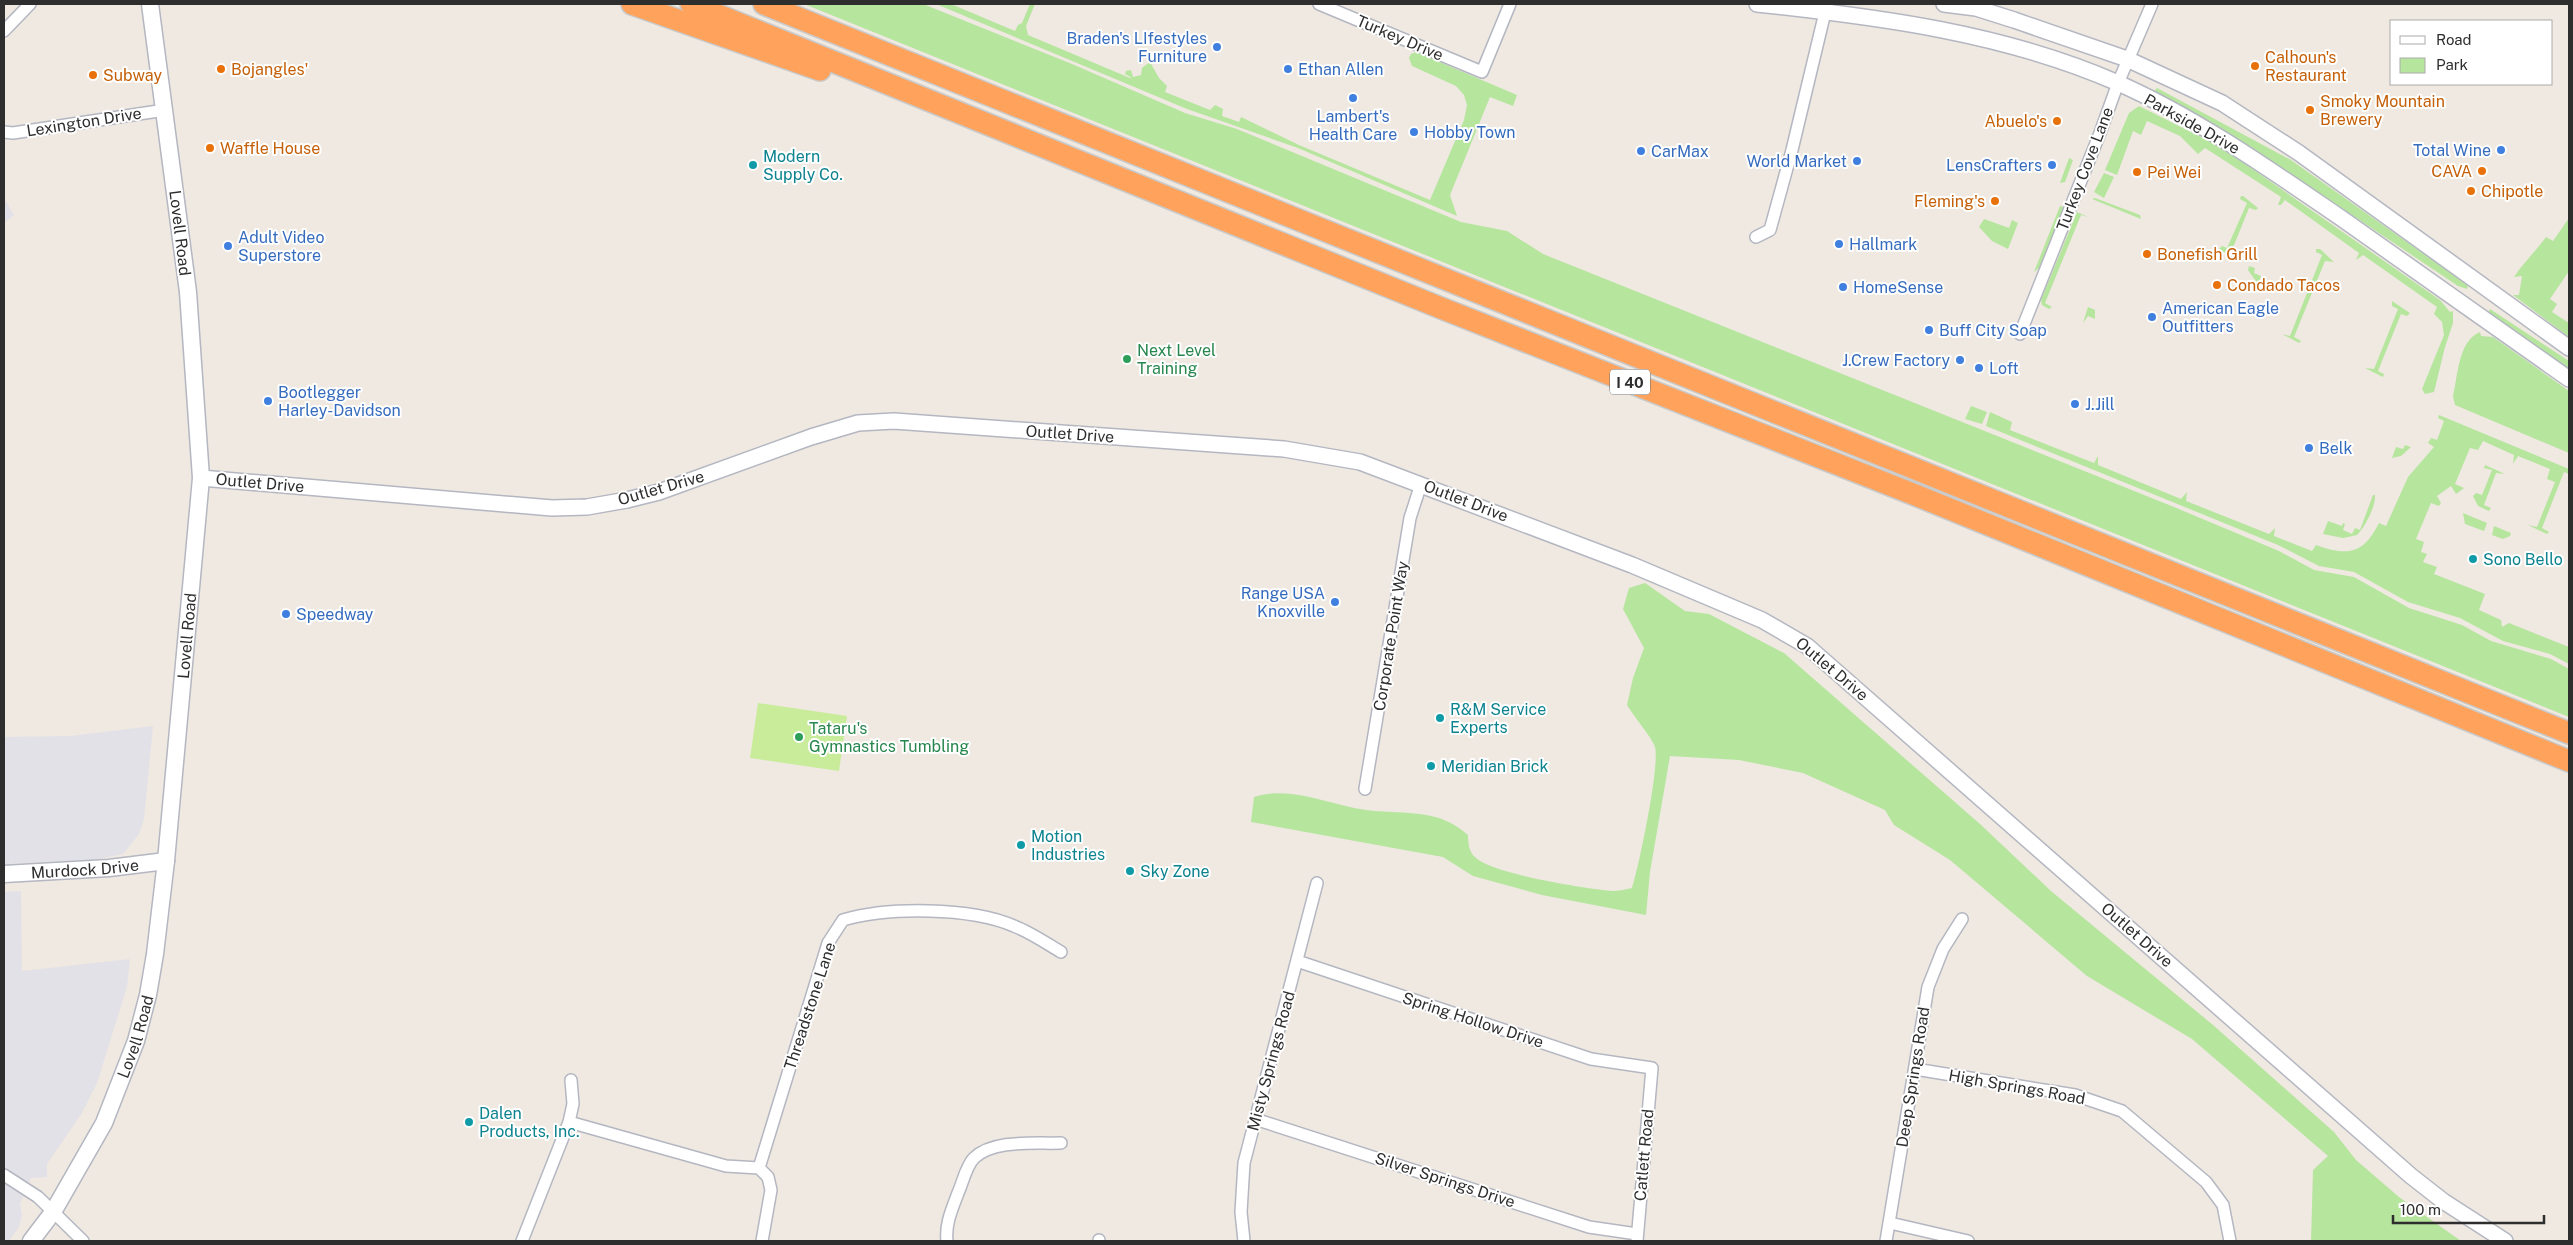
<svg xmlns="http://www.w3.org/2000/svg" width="2573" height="1245" font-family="'Public Sans',sans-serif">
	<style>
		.industrial { fill: #e3e1e8 }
		.green { fill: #b6e59e }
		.pitch { fill: #c9ec9a }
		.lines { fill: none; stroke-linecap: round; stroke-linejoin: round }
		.minor-casing { stroke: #b4b7c1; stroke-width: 14 }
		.tertiary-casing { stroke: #b4b7c1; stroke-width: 18 }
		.secondary-casing { stroke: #b4b7c1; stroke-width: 19 }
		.motorway-casing { stroke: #c9c9c9; stroke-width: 24 }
		.minor { stroke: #fff; stroke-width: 11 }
		.tertiary { stroke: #fff; stroke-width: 15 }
		.secondary { stroke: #fff; stroke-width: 16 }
		.motorway { stroke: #ffa35c; stroke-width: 21 }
		.shop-dot { fill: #3f7fe0; stroke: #fff; stroke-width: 2 }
		.food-dot { fill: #e8710a; stroke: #fff; stroke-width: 2 }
		.culture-dot { fill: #0f9aa8; stroke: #fff; stroke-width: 2 }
		.leisure-dot { fill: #2e9e5b; stroke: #fff; stroke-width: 2 }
		.labels { text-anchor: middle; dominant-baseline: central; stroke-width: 4; stroke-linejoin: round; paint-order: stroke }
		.shield { fill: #fff; stroke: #6d6d6d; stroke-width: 1 }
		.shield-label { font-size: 15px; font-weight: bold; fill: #2e2e2e }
		.shop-label { font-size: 16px; fill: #366cbe; stroke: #fff; text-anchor: start }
		.street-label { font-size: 16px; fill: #2e2e2e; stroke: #fff }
		.food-label { font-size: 16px; fill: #c56008; stroke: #fff; text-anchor: start }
		.culture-label { font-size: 16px; fill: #0d838f; stroke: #fff; text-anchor: start }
		.leisure-label { font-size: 16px; fill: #27864d; stroke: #fff; text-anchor: start }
	</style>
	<rect width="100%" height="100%" fill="#efe9e1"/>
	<path class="industrial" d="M4,198L14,215L4,223Z
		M153,726L144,819L139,834L123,854L94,860L4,864V737L70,736Z
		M21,891L22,971L130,959L127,987L97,1083L82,1113L47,1164V1177L31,1178L20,1204L22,1215L19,1227L9,1241H4V892Z"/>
	<path class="green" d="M804,4H923L1072,64L1185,113L1237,129L1461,222L1507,231L1543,254L2174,507L2279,551L2314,570L2354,577L2409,608L2462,625L2491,641L2551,659L2569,669V717Z
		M936,4H951L1015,31L1018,25L1022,23L1030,4H1035L1026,26L1028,35L1130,78H1132L1125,74L1126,71L1131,70L1133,77L1141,75L1142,68L1150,62L1159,78L1167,86L1165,92L1210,110L1215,105L1223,109L1222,116L1239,122L1241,117L1299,145L1430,200L1464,120L1467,105L1464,95L1456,86L1412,66L1409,58L1411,54L1416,52L1517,95L1513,106L1490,97L1450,195L1457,216L1298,148L1187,109Z
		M2157,88L2291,160L2459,279L2468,286L2467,289L2458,286L2270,160L2164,99L2154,91Z
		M2139,106L2205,139L2241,161L2440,300L2450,312L2453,311V323L2445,347L2434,392L2425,394L2422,389L2444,335L2442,322L2434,314L2437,307L2363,255L2356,260L2359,253L2285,200L2281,205H2278L2281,197L2205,148L2198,154L2180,136L2147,121L2141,135L2133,131L2117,175L2105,170L2129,113Z
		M2069,158L2073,160L2065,182L2060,183Z
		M2104,173L2114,177L2104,198L2094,192Z
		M2241,196H2243L2258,208L2256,210L2249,208L2232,250L2240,254L2236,259L2219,249L2222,246L2227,248L2247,203L2240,199Z
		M2095,198L2140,215L2141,219L2092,199Z
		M2060,206L2064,207V209L2040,267L2034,272Z
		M2077,212L2088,217L2081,215L2045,303L2052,307L2049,309L2042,305L2041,300Z
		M2569,218V271L2550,299L2557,304L2552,312L2569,323V337L2513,295H2519L2522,276L2514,277C2524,262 2536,251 2546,237L2553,241Z
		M1984,219L2009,228L2012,220L2018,223L2008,249L1992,241L1979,227Z
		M2316,249H2320L2334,262L2325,261L2294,337L2301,341L2299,343L2282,334L2290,336L2322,255L2316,252Z
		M2249,266L2255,268L2254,273L2261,276L2258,284L2248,270Z
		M2392,301L2410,313L2407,316L2401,314L2378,371L2384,374L2383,377L2365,368L2374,369L2398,309L2392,306Z
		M2088,307L2095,310V319L2088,316L2083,323Z
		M2490,309L2569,361V371L2488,313Z
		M2480,332L2481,336L2493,337L2569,391V453L2455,405L2453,396C2458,376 2458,341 2480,332Z
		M1971,406L1987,412L1982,424L1965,419Z
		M1990,412L2012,422L2010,430L2094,463L2098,456V465L2181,499L2187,492L2186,501L2269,534L2275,528L2274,536L2312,551L2316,545C2347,556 2363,555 2379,523L2386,526L2408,477L2434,447L2428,443L2431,438L2437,440L2444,421L2438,418L2439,415L2569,469V474L2564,472L2542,528L2549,532L2547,534L2528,525L2537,527L2555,482L2547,479L2550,469L2518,456L2513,464L2514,455L2483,441L2478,450L2470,448L2455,484L2464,488L2456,494L2451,486L2437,496L2441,503L2439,506L2431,503L2416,539L2424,542L2421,552L2427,554L2423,562L2437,567L2434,574L2485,594L2479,610L2501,620L2502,627L2509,623L2569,647V664L2550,654L2503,641L2460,618L2408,602L2354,572L2319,566L2278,545L1986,426Z
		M2405,445L2411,447L2401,456L2392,458L2396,447L2403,449Z
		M2485,465L2505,474L2496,473L2484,505L2491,508L2489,511L2478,506L2473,496L2476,493L2482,495L2492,470L2484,468Z
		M2373,495H2375C2376,506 2365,527 2357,535L2343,538L2323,534L2328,521L2342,526L2343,523L2345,524L2343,530L2352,534L2355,528L2360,530Z
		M2463,513L2487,523L2484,531L2465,524Z
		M2494,526L2511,533L2510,536L2503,539L2492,535Z
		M1645,583L1685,611L1709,614L1784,653L1980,824L2051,891L2213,1025L2334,1132L2356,1160L2399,1197L2461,1241H2311L2313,1170L2328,1156L2192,1039L2087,976L1950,860L1894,825L1885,810L1803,773L1739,760L1670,756L1650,872L1646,915L1542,895L1473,876L1443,857L1251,822L1254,797C1290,785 1330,805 1366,810C1389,813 1417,811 1439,818C1450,822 1459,827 1468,835C1468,843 1469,852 1475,857C1491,874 1588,889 1613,891C1619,891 1626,889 1632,888C1639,867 1660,765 1655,747C1653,739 1632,714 1627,705L1633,678L1644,648L1623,609L1629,588Z"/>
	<path class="pitch" d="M758,703L847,716L839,771L750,758Z"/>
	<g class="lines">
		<g class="minor-casing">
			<path id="minor" d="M1319,4L1482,72L1510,4
				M4,31L30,4
				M4,132L13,133L165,110
				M1756,237L1770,230L1792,150L1827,4
				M2020,334L2100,133L2118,83L2152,4
				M1365,789L1410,518L1421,484
				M1297,961L1591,1059L1652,1068L1637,1241
				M1915,1069L2075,1095L2122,1111L2206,1182L2223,1205L2230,1241
				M1255,1119L1589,1227L1637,1234
				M569,1122L726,1166L759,1168
				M4,1175L38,1197L83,1241
				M1890,1223L1968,1241
				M1099,1240V1241
				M522,1241L569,1122L573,1104L571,1080
				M762,1241L771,1190L768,1177L759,1168L828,943L843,920C888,907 970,907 1014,926C1030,932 1046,943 1061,952
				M947,1241C945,1224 952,1209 958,1193C963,1182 966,1166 974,1158C994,1139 1035,1144 1061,1143
				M1244,1241L1241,1212L1244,1163L1317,883
				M1886,1241L1928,987L1943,949L1962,919"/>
		</g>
		<g class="tertiary-casing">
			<path id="tertiary" d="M1757,4C1879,17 2004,33 2118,83C2197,118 2269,169 2341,218C2417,271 2493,325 2569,379
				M1944,4L1976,8L2014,20L2127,59L2222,103L2299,153L2569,348
				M201,478L552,508L587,507L627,500L659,492L811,437L858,423L894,421L1284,449L1360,462L1632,565L1762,620L1807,646L2411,1176L2443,1201L2505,1241"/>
		</g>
		<g class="secondary-casing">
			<g id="secondary">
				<path id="s1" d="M4,874L109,868L166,861"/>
				<path id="s2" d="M31,1241L53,1212L104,1123L136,1041L148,995L155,954L166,861L201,478L188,292L150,4"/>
			</g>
		</g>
		<g class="motorway-casing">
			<path id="motorway" d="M632,4L820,70
				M691,4L1441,308L1913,494L2569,761
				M764,4L2569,733"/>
		</g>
		<use href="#minor" class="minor"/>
		<use href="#tertiary" class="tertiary"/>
		<use href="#secondary" class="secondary"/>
		<use href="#motorway" class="motorway"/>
	</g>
	<g class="shop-dot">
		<circle cx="1217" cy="47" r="5"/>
		<circle cx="1288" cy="69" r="5"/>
		<circle cx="1353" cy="98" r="5"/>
		<circle cx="1414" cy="132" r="5"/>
		<circle cx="2501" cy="150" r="5"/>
		<circle cx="1641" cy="151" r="5"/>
		<circle cx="1857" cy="161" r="5"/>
		<circle cx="2052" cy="165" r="5"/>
		<circle cx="1839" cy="244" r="5"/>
		<circle cx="228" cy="246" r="5"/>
		<circle cx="1843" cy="287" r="5"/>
		<circle cx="2152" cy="317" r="5"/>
		<circle cx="1929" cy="330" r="5"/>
		<circle cx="1960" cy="360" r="5"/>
		<circle cx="1979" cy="368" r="5"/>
		<circle cx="268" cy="401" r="5"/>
		<circle cx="2075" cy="404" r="5"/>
		<circle cx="2309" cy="448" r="5"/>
		<circle cx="1335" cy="602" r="5"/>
		<circle cx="286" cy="614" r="5"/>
	</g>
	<g class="food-dot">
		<circle cx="2255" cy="66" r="5"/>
		<circle cx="221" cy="69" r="5"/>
		<circle cx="93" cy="75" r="5"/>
		<circle cx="2310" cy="110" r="5"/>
		<circle cx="2057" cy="121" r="5"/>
		<circle cx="210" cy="148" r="5"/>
		<circle cx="2482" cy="171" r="5"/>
		<circle cx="2137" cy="172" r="5"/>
		<circle cx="2471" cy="191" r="5"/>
		<circle cx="1995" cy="201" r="5"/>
		<circle cx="2147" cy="254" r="5"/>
		<circle cx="2217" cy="285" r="5"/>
	</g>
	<g class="culture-dot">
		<circle cx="753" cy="165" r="5"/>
		<circle cx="2473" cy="559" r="5"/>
		<circle cx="1440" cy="718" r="5"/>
		<circle cx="1431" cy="766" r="5"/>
		<circle cx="1021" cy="845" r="5"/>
		<circle cx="1130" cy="871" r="5"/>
		<circle cx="469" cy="1122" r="5"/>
	</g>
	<g class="leisure-dot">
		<circle cx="1127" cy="359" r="5"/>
		<circle cx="799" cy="737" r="5"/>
	</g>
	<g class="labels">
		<rect class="shield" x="1610" y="369.5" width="40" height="25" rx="4"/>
		<g class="shield-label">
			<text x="1630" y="382">I 40</text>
		</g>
		<g class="shop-label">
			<text x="1207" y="38" text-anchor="end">Braden's LIfestyles<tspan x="1207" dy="18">Furniture</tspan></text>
			<text x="1298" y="69">Ethan Allen</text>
			<text x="1353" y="116" text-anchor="middle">Lambert's<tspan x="1353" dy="18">Health Care</tspan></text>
			<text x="1424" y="132">Hobby Town</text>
			<text x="2491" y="150" text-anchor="end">Total Wine</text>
			<text x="1651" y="151">CarMax</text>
			<text x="1847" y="161" text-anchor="end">World Market</text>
			<text x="2042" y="165" text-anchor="end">LensCrafters</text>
			<text x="238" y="237">Adult Video<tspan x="238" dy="18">Superstore</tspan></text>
			<text x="1849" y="244">Hallmark</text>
			<text x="1853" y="287">HomeSense</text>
			<text x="2162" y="308">American Eagle<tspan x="2162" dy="18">Outfitters</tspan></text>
			<text x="1939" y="330">Buff City Soap</text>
			<text x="1950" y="360" text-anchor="end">J.Crew Factory</text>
			<text x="1989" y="368">Loft</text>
			<text x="278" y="392">Bootlegger<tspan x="278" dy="18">Harley-Davidson</tspan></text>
			<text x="2085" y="404">J.Jill</text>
			<text x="2319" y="448">Belk</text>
			<text x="1325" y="593" text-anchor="end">Range USA<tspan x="1325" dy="18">Knoxville</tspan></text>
			<text x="296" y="614">Speedway</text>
		</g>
		<g class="street-label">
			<text transform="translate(1400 38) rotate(23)">Turkey Drive</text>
			<text transform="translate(84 122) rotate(-9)">Lexington Drive</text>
			<text transform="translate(2192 124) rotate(29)">Parkside Drive</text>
			<text transform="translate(2085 169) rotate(-69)">Turkey Cove Lane</text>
			<text transform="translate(180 233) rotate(83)">Lovell Road</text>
			<text transform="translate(1070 434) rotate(4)">Outlet Drive</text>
			<text transform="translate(260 483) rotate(5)">Outlet Drive</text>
			<text transform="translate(661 488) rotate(-16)">Outlet Drive</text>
			<text transform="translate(1466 501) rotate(21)">Outlet Drive</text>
			<text stroke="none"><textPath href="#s2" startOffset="636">Lovell Road</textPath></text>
			<text transform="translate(1391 636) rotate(-81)">Corporate Point Way</text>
			<text transform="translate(1832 669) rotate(40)">Outlet Drive</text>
			<text stroke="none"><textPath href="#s1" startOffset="81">Murdock Drive</textPath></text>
			<text transform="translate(2137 935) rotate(41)">Outlet Drive</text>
			<text transform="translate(810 1006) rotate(-72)">Threadstone Lane</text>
			<text transform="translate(1473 1020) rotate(18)">Spring Hollow Drive</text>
			<text stroke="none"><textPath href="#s2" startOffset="231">Lovell Road</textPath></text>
			<text transform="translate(1271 1061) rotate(-75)">Misty Springs Road</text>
			<text transform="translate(1913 1077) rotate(-81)">Deep Springs Road</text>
			<text transform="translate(2017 1087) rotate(10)">High Springs Road</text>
			<text transform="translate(1644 1155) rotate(-85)">Catlett Road</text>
			<text transform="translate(1445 1180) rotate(18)">Silver Springs Drive</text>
		</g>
		<g class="food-label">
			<text x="2265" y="57">Calhoun's<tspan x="2265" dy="18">Restaurant</tspan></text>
			<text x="231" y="69">Bojangles'</text>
			<text x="103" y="75">Subway</text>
			<text x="2320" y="101">Smoky Mountain<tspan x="2320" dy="18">Brewery</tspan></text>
			<text x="2047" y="121" text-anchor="end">Abuelo's</text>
			<text x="220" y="148">Waffle House</text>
			<text x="2472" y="171" text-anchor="end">CAVA</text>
			<text x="2147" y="172">Pei Wei</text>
			<text x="2481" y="191">Chipotle</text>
			<text x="1985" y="201" text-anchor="end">Fleming's</text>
			<text x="2157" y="254">Bonefish Grill</text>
			<text x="2227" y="285">Condado Tacos</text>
		</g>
		<g class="culture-label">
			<text x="763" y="156">Modern<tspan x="763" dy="18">Supply Co.</tspan></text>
			<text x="2483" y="559">Sono Bello</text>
			<text x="1450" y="709">R&amp;M Service<tspan x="1450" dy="18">Experts</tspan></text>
			<text x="1441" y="766">Meridian Brick</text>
			<text x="1031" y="836">Motion<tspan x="1031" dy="18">Industries</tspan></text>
			<text x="1140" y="871">Sky Zone</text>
			<text x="479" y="1113">Dalen<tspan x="479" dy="18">Products, Inc.</tspan></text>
		</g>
		<g class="leisure-label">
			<text x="1137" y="350">Next Level<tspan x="1137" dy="18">Training</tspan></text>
			<text x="809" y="728">Tataru's<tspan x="809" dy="18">Gymnastics Tumbling</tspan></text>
		</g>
	</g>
	<rect width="2573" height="1245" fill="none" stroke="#2e2e2e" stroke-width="10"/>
	<rect x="2390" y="20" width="162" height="65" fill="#ffffff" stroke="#ababab"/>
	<rect x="2400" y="36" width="25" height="8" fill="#ffffff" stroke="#ababab"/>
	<text x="2436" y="45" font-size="15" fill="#2e2e2e">Road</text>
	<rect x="2400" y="58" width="25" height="15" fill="#b6e59e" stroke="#ababab"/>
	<text x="2436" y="70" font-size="15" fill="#2e2e2e">Park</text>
	<path d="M2393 1215v8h151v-8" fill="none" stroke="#2e2e2e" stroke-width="2.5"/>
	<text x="2400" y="1215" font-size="15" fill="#2e2e2e" stroke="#ffffff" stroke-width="4" paint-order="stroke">100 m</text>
</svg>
